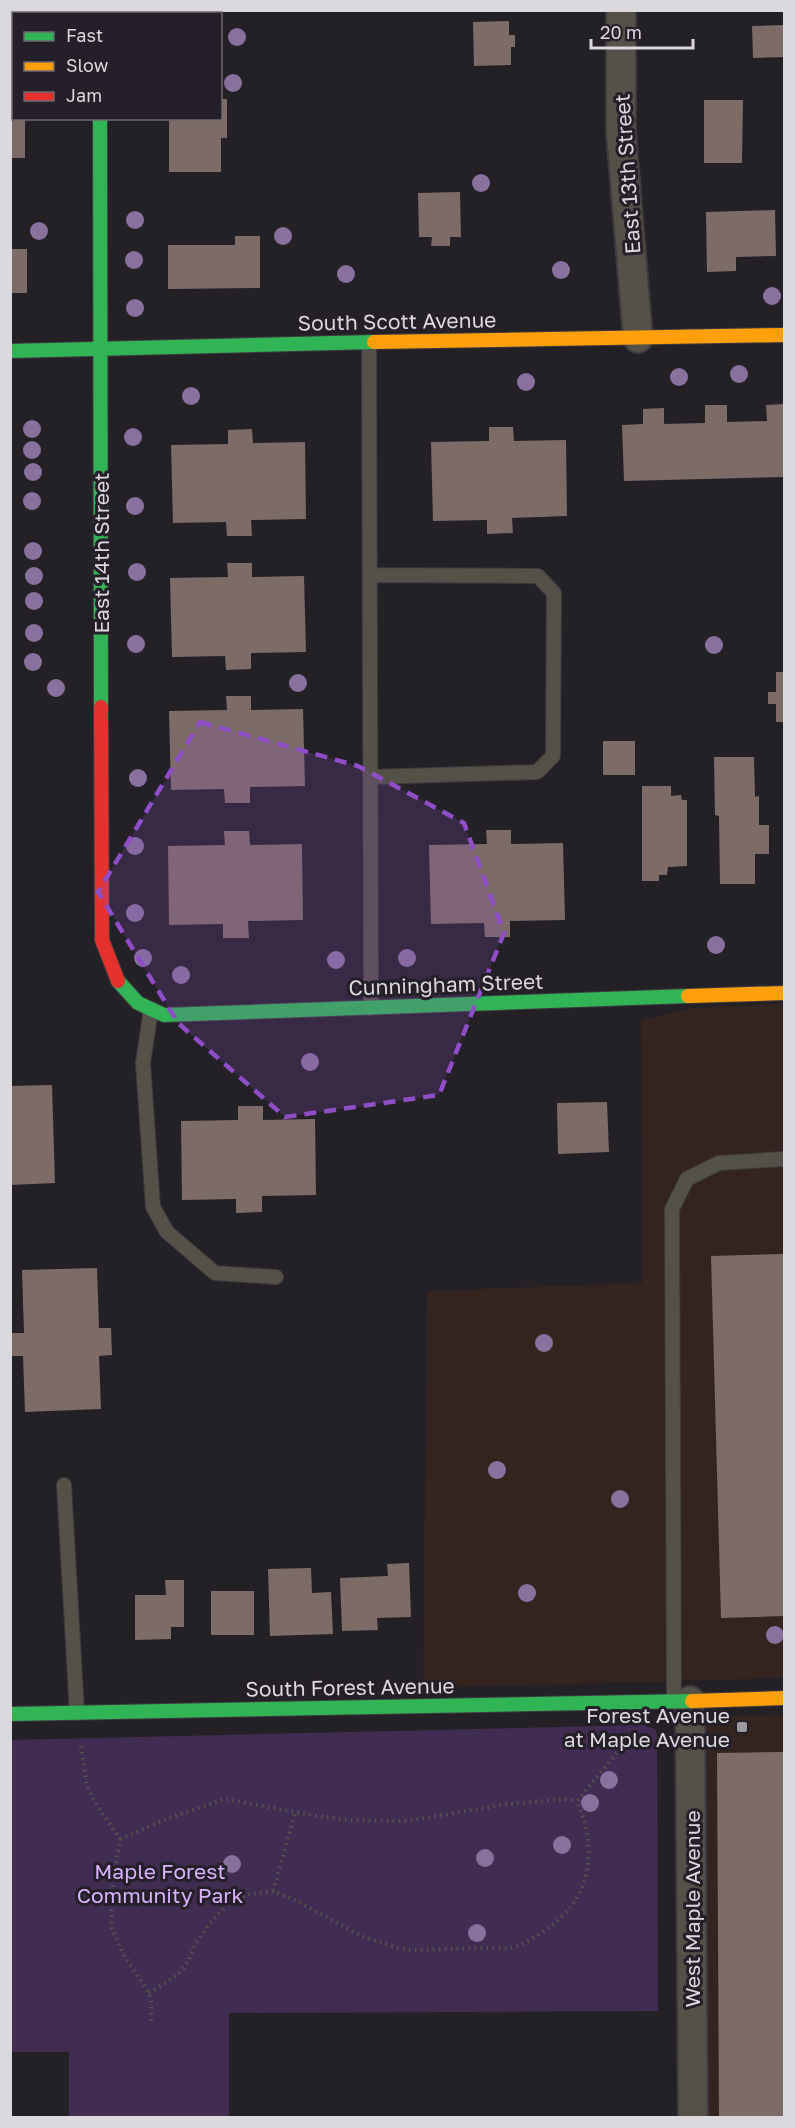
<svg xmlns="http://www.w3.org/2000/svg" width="795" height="2128" font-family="'Golos Text',sans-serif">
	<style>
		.commercial { fill: #34241f }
		.green { fill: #412d52 }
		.building { fill: #7d6b67 }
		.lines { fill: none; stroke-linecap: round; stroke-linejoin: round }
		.lane-casing { stroke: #3e3b3f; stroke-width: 16 }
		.street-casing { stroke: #3e3b3f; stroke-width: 32 }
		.fast-casing { stroke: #3e3b3f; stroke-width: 16 }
		.slow-casing { stroke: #3e3b3f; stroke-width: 16 }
		.jam-casing { stroke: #3e3b3f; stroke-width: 16 }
		.path { stroke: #575450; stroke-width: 4; stroke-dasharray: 1.5 4.5; stroke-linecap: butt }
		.lane { stroke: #545148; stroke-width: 14 }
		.street { stroke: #545148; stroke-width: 28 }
		.fast { stroke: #30b455; stroke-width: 14 }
		.slow { stroke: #ff9f0a; stroke-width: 14 }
		.jam { stroke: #e5322d; stroke-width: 14 }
		.tree { fill: #88719c }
		.marked { fill: #8e4ec5; fill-opacity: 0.2; stroke: #8e4ec5; stroke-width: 4.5; stroke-dasharray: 12 8; stroke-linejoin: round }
		.poi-dot { fill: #9b989e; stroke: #241f28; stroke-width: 2 }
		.labels { text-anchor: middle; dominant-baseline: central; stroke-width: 6; stroke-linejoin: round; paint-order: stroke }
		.street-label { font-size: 21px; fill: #dbd8de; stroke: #241f28 }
		.poi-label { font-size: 21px; fill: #dbd8de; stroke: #241f28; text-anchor: end }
		.park-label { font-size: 21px; fill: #d9b2fc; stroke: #241f28 }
	</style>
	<rect width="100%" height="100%" fill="#242126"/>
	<path class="commercial" d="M784,1004V1678L423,1688L427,1291L642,1283L641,1020L695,1008Z
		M784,1715V2117H699L704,1717Z"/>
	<path class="green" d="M643,1725L655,1729L657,1734L658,2011L229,2013V2117H69V2052H11V1740Z"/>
	<path class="building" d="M509,21V35H515V47H511V65L474,66L473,22Z
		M784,25V57L753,58L752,26Z
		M10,88H14V118H25V158H10Z
		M220,99H227V138H221V172H169V118H220Z
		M704,100H743L742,163H704Z
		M460,192L461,237H450V246H431L432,237H419L418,193Z
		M775,210L776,256L736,257V271L707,272L706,212Z
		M235,236H260V288L168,289V245H235Z
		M10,249H27V293H10Z
		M784,404V477L624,481L622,425L643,424V409L664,408V424L705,423V405H727V422L767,421L766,405Z
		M489,427H513L514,441L566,440L567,516L512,518L513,533L487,534V520L433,521L431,442L489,441Z
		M252,429L253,443L305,442L306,519L251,520L252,536H227L226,522L173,523L171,445L228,444V430Z
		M227,563H252V577L304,576L306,652L251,653V669L226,670L225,656L172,657L170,578L228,577Z
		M776,672H784V722H776V704H768V692H776Z
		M226,696H251V710L303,709L305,786L250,787V803H225L224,789L171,790L169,711L227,710Z
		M603,741H635V775H603Z
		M714,757H754L755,797L759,796V825H769V854H755V884H720L719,816L715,815Z
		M642,786H671V796L681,795L682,800H687V866L668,867L667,875H659V881H642Z
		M486,830H511V844L563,843L565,920L510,921V937H485L484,923L431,924L429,845L487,844Z
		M224,831H249L250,845L302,844L303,920L248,921L249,938H223V924L169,925L168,846L225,845Z
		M52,1085L55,1183L10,1185V1086Z
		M607,1102L609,1152L558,1154L557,1103Z
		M238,1106H263V1120L315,1119L316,1195L262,1196V1212L236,1213V1199L182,1200L181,1121L238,1120Z
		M784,1254V1616L721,1618L711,1256Z
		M97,1268L99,1328H111L112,1355L99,1356L101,1409L25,1412L23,1356H10V1333H24L22,1270Z
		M409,1563L411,1617L377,1618L378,1630L342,1631L340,1578L388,1576L387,1564Z
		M311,1568L312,1593L331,1592L333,1634L270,1636L268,1569Z
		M165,1580H184V1627H171V1639L135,1640V1595H166Z
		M211,1591H254V1635H211Z
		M784,1752V2118H719L717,1753Z"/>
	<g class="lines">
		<g class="lane-casing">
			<path id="lane" d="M369,342L371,1008
				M370,575L538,576L554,593L553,756L537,772L371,777
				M151,1009L143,1063L153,1207L167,1232L215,1273L276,1277
				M64,1485L77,1713
				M674,1702L672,1209L687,1179L719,1163L784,1159"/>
		</g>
		<g class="street-casing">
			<path id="street" d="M100,10V14
				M621,10V133L638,338
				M690,1701L693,2118"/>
		</g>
		<g class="fast-casing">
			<path id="fast" d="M100,118L101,707
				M10,351L374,342
				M118,981L138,1003L164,1015L688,996
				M10,1714L692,1701"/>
		</g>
		<g class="slow-casing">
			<path id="slow" d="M374,342L784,335
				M688,996L784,993
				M692,1701L784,1698"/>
		</g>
		<g class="jam-casing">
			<path id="jam" d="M101,707L102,940L118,981"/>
		</g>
		<path class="path" d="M81,1746L87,1786L93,1799L120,1839L114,1876L111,1913L112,1929L125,1957L149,1993L151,2001V2024
			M120,1839L169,1818L225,1799L311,1815L351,1820L389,1821H408L507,1804L567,1799L577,1801
			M273,1891L295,1813
			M149,1993L179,1974L188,1962L194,1946L210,1923L228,1904L246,1895L273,1891L299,1902L361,1936L398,1948L413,1950C436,1949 459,1949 483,1948C493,1948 505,1950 515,1947C524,1944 536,1937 544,1931C591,1900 599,1852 577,1801L630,1737"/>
		<use href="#lane" class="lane"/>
		<use href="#street" class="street"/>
		<use href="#fast" class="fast"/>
		<use href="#slow" class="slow"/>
		<use href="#jam" class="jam"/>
	</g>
	<g class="tree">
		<circle cx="237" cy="37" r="9"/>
		<circle cx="233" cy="83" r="9"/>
		<circle cx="481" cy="183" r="9"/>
		<circle cx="135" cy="220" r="9"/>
		<circle cx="39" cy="231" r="9"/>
		<circle cx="283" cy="236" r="9"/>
		<circle cx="134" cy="260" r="9"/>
		<circle cx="561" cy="270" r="9"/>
		<circle cx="346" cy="274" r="9"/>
		<circle cx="772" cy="296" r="9"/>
		<circle cx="135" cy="308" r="9"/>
		<circle cx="739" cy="374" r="9"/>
		<circle cx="679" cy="377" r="9"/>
		<circle cx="526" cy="382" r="9"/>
		<circle cx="191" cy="396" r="9"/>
		<circle cx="32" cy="429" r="9"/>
		<circle cx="133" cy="437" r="9"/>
		<circle cx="32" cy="450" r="9"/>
		<circle cx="33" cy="472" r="9"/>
		<circle cx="32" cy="501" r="9"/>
		<circle cx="135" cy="506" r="9"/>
		<circle cx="33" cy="551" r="9"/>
		<circle cx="137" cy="572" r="9"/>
		<circle cx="34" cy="576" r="9"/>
		<circle cx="34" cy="601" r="9"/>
		<circle cx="34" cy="633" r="9"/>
		<circle cx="136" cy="644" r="9"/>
		<circle cx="714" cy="645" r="9"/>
		<circle cx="33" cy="662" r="9"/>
		<circle cx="298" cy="683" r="9"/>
		<circle cx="56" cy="688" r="9"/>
		<circle cx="138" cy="778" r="9"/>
		<circle cx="135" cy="846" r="9"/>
		<circle cx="135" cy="913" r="9"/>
		<circle cx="716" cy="945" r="9"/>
		<circle cx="143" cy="958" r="9"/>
		<circle cx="407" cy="958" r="9"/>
		<circle cx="336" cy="960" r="9"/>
		<circle cx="181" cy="975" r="9"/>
		<circle cx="310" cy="1062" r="9"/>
		<circle cx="544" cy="1343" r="9"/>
		<circle cx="497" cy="1470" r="9"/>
		<circle cx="620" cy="1499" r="9"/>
		<circle cx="527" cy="1593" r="9"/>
		<circle cx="775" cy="1635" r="9"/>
		<circle cx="609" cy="1780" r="9"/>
		<circle cx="590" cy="1803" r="9"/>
		<circle cx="562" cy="1845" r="9"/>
		<circle cx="485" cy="1858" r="9"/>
		<circle cx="232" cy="1864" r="9"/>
		<circle cx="477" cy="1933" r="9"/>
	</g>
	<path class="marked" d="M200,722L358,766L464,823L504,933L439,1095L285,1117L178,1023L98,892Z"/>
	<rect class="poi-dot" x="736" y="1721" width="12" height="12" rx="3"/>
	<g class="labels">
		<g class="street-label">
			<text transform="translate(627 174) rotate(-94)">East 13th Street</text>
			<text transform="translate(397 321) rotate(-1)">South Scott Avenue</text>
			<text transform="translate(101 553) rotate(-90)">East 14th Street</text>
			<text transform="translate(446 984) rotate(-2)">Cunningham Street</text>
			<text transform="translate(350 1687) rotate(-1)">South Forest Avenue</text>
			<text transform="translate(692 1909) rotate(-90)">West Maple Avenue</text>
		</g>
		<g class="poi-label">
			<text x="730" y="1715">Forest Avenue<tspan x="730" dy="24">at Maple Avenue</tspan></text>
		</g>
		<g class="park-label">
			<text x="160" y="1871">Maple Forest<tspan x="160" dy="24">Community Park</tspan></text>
		</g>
	</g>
	<rect width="795" height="2128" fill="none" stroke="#dbd8de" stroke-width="24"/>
	<rect x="12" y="12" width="210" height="108" fill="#241f28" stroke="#6d6971" stroke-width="1.5"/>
	<rect x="24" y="32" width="30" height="9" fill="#30b455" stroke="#6d6971" stroke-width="1.5"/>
	<text x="66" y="42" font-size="18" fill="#dbd8de">Fast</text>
	<rect x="24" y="62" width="30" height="9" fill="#ff9f0a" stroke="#6d6971" stroke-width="1.5"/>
	<text x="66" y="72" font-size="18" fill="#dbd8de">Slow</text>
	<rect x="24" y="92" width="30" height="9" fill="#e5322d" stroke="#6d6971" stroke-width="1.5"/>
	<text x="66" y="102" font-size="18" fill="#dbd8de">Jam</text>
	<path d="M591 39v9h102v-9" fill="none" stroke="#dbd8de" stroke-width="3"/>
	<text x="600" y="39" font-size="18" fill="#dbd8de" stroke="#241f28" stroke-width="4.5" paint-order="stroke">20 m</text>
</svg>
